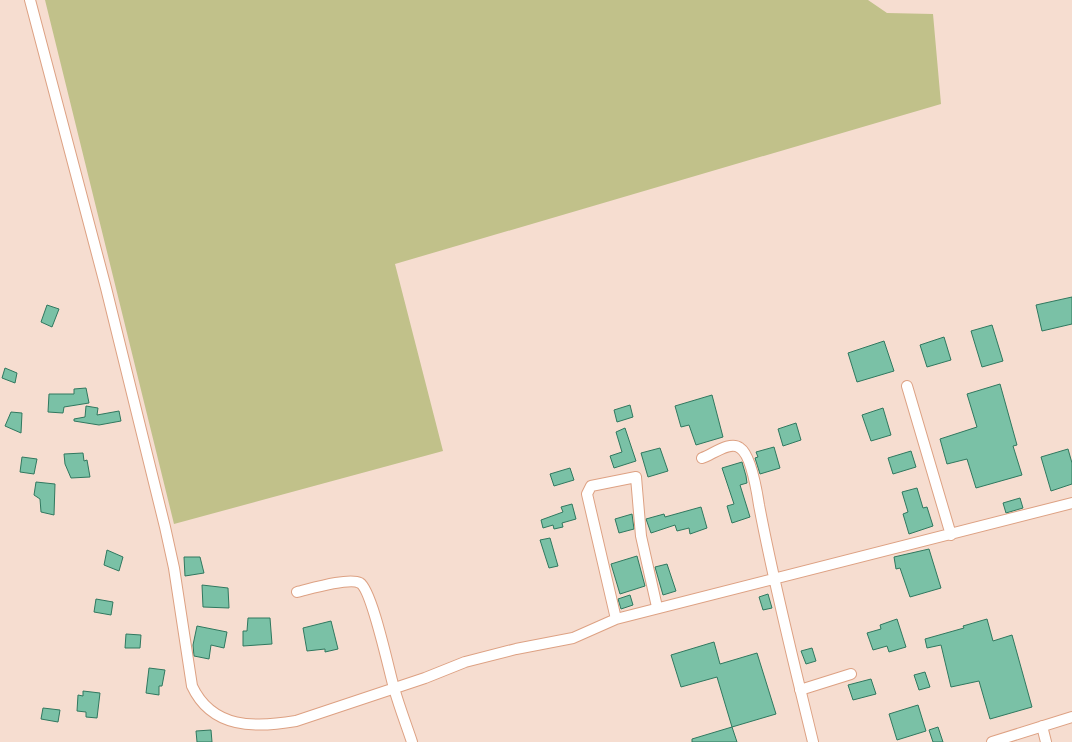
<svg xmlns="http://www.w3.org/2000/svg" width="1072" height="742" font-family="'Titillium Web',sans-serif">
	<style>
		.green { fill: #c1c18a }
		.building { fill: #7ac1a6; stroke: #30785f }
		.lines { fill: none; stroke-linecap: round; stroke-linejoin: round }
		.street-casing { stroke: #dda183; stroke-width: 12 }
		.street { stroke: #fff; stroke-width: 10 }
	</style>
	<rect width="100%" height="100%" fill="#f6ddd0"/>
	<path class="green" d="M45,0H868L887,13L933,14L941,104L395,264L443,451L174,524Z"/>
	<path class="building" d="M1072,297V324L1042,331L1036,305Z
		M47,305L59,309L52,327L41,322Z
		M992,325L1003,361L982,367L971,331Z
		M944,337L951,360L927,367L920,345Z
		M884,341L894,371L857,382L848,353Z
		M5,368L17,373L15,383L2,378Z
		M1000,384L1017,445L1013,446L1022,475L976,488L967,459L947,464L940,439L977,427L967,394Z
		M86,388L89,403L64,407L63,413L48,412L49,394H74V389Z
		M712,395L723,437L696,445L689,425L681,427L675,406Z
		M630,405L633,417L617,422L614,410Z
		M86,406L98,408L97,415L119,411L121,421L99,425L74,421V419L85,417Z
		M883,408L891,435L871,441L862,415Z
		M11,412L22,413L21,433L5,426Z
		M796,423L801,440L783,446L778,429Z
		M625,428L636,461L614,468L610,456L622,452L616,432Z
		M774,447L780,468L760,474L755,458L758,457L756,452Z
		M660,448L668,471L648,477L641,453Z
		M1068,449L1072,463V484L1051,491L1041,457Z
		M911,451L916,467L893,474L888,458Z
		M83,453L84,461L87,460L90,477L71,478L65,464L64,454Z
		M22,457L37,459L34,474L20,472Z
		M742,462L746,476L747,483L740,485L750,517L732,523L727,506L734,504L722,468Z
		M570,468L574,480L554,486L550,474Z
		M36,482L55,484L54,515L41,512L40,499L34,495Z
		M917,488L923,508L927,507L933,526L909,534L903,514L908,512L902,492Z
		M1020,498L1023,508L1006,513L1003,503Z
		M572,504L576,519L562,523L563,527L554,529L553,525L543,528L541,520L563,512L561,507Z
		M701,507L707,528L690,534L689,528L677,531L675,525L651,533L646,519L664,514L665,517Z
		M632,514L634,529L619,533L615,519Z
		M550,538L558,566L549,568L540,540Z
		M929,549L941,588L910,597L900,568L896,569L894,557Z
		M107,550L123,557L119,571L104,565Z
		M637,556L645,586L620,594L611,564Z
		M184,557H200L204,573L185,576Z
		M667,564L676,591L663,595L655,567Z
		M202,585L228,588L229,608L203,607Z
		M768,594L772,608L763,610L759,597Z
		M630,595L633,605L621,609L618,599Z
		M96,599L113,602L111,615L94,612Z
		M248,618H270L272,644L243,646V631H247Z
		M897,619L906,647L889,652L887,646L873,650L867,633L881,629L880,625Z
		M987,619L993,641L1012,635L1032,707L990,719L979,681L951,687L941,645L927,648L925,639L964,628L963,626Z
		M331,621L338,649L325,652V649L307,651L303,628Z
		M197,626L227,632L224,648L211,645L209,659L194,656L193,645Z
		M126,634L141,635L140,648H125Z
		M714,642L720,664L757,653L776,714L732,727L717,677L681,687L671,655Z
		M812,648L816,661L806,664L801,651Z
		M149,668L165,670L162,686H159V695L146,693Z
		M925,672L930,687L919,690L914,675Z
		M871,679L876,694L853,700L848,685Z
		M83,691L100,693L97,718L86,717V712L77,711L78,695L83,696Z
		M918,705L926,731L897,740L889,714Z
		M43,708L60,710L58,722L41,719Z
		M732,727L737,742H692V739Z
		M938,727L943,742H933L929,730Z
		M211,730L212,742H197L196,731Z"/>
	<g class="lines">
		<g class="street-casing">
			<path id="street" d="M30,0L106,288L165,527L174,568L192,686C212,729 255,728 296,721L425,678L465,662L516,649L573,638L616,619L1072,503
				M907,386L951,535
				M702,458C712,455 730,440 740,448C751,455 757,492 759,505C774,585 794,663 813,742
				M297,592C310,589 349,577 360,583C372,590 389,671 394,688C399,706 406,724 412,742
				M616,619L587,494L591,486L636,477L641,536L657,607
				M800,690L851,674
				M1042,726L1046,742
				M992,742L1072,717"/>
		</g>
		<use href="#street" class="street"/>
	</g>
</svg>
